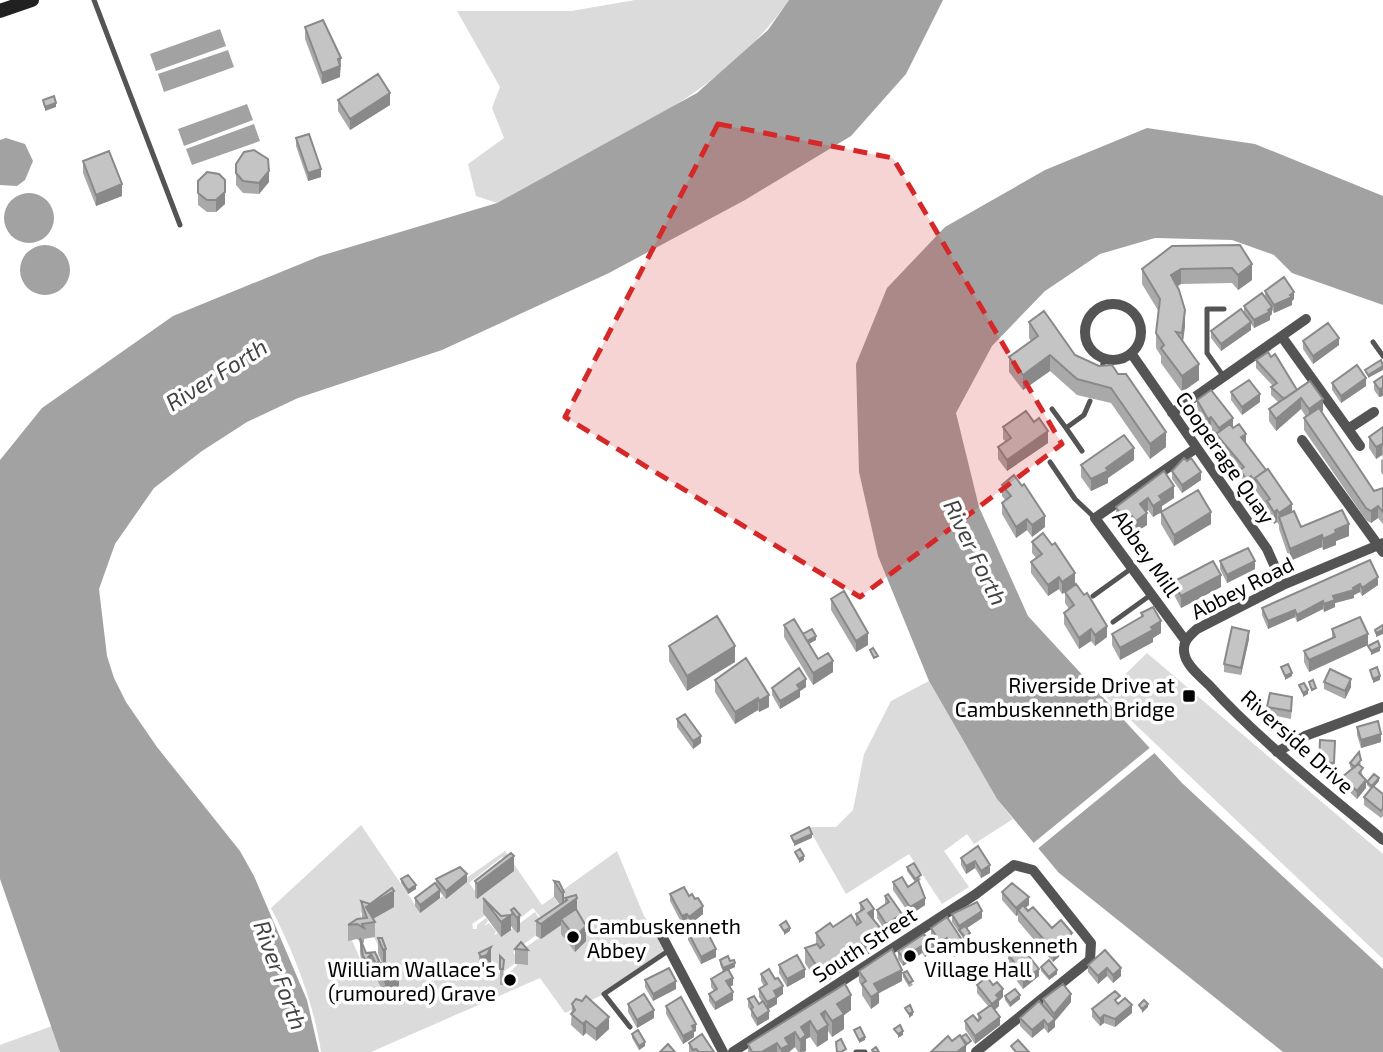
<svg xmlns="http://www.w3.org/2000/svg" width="1383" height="1052" font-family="'Exo 2',sans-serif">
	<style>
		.green { fill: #dbdbdb; fill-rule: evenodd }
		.water { fill: #a2a2a2 }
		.pier { fill: #fff }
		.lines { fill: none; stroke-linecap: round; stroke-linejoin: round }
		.lane { stroke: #545454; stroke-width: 5 }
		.street { stroke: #545454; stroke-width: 10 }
		.secondary { stroke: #212121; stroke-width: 14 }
		.wall { fill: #a9a9a9 }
		.shaded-wall { fill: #898989 }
		.building { fill: #c4c4c4; stroke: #898989; stroke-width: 2 }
		.marked { fill: #d62828; fill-opacity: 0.2; stroke: #d62828; stroke-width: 5; stroke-dasharray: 14 9; stroke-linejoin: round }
		.poi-dot { fill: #000; stroke: #fff; stroke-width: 2.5 }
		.labels { text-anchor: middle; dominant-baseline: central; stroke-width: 7; stroke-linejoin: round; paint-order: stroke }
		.street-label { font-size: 21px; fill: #000; stroke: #fff }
		.poi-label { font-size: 21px; fill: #000; stroke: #fff; text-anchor: end }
		.water-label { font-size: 23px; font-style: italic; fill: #434343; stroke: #fff }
	</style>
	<rect width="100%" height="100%" fill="#fff"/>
	<path class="green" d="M635,0H789C721,99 599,147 497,203L476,196L468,164L504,138L492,108L500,87L457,11H571Z
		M1147,653L1383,854V959L1104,695Z
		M929,681L997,799L1013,819L974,844L967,834L944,851L969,887L942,904L909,854L846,894L808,827H836L853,810L864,754L891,701Z
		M361,825L420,912L443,896L446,898L467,882L465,879L505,851L542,905L617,851L644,916L668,951L604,994L565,1013L540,978L371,1052H321C314,1003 294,953 271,908ZM502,857L513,871L480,897L469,883ZM556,896L571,916L523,949V965L518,964L509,973L500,974L492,964L481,972L479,969L493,961L502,973L518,961L513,952L546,928L535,912L516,926L517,933L513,928L501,937L498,933L494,935L496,931L489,923L484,926L488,921L486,918L477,925V929H473L472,924L487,914L504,931L533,908L548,927L567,915L554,898ZM362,912L393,977L389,978L378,954L370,958L379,977L376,979L371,970L367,975L351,938L367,933L360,913Z
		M52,1026L60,1052H0V1045Z"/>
	<path class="water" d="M789,0H943L906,74L851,136L745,200L609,273L442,350L298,398L247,422L202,451L154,488L115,544L99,589L107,656L114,678L126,702L157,747L240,851L254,876L307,1000L319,1052H60L0,879V460L42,408L173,316L320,256L497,203L697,93L768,30Z
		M220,29L226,46L156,71L150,54Z
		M228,50L234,67L164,92L158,74Z
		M247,104L253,120L184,146L178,129Z
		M254,124L260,141L192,165L186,149Z
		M1147,128L1255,144L1383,196V305L1292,273L1274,255L1232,240L1155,238L1100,254L1045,291L992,346L956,413L979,507L1028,616L1182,783L1383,969V1052H1283L1059,873L997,799L929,681L878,556L859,472L856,364L887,288L945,227L1045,170Z
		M6,138L25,144L33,161L25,180L17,186L0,185V140Z
		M4 218a25 25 0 1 1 50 0a25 25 0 1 1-50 0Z
		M20 270a25 25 0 1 1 50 0a25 25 0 1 1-50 0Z"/>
	<path class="pier" d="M1152,746L1157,751L1035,851L1031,845Z"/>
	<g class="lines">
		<path class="lane" d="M94,0L180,225
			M1224,309H1207V353L1224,377
			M1373,342L1383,356
			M1101,373L1104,359
			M1052,409L1066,428L1084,415L1090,401
			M1066,428L1082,451
			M1050,462L1075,499L1095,518
			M1093,596L1132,568
			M1113,622L1152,594
			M630,1027L604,994L668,951
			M856,1052H865"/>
		<path class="street" d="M1085 332a28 28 0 1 1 56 0a28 28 0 1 1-56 0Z
			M1282,337L1348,429L1374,412
			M1131,353L1267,549L1283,585
			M1172,413L1306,319
			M1348,429L1360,446
			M1302,440L1383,552
			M1383,543L1283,585L1197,629C1188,637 1181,643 1185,656C1188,667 1201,677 1209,685C1261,742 1323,790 1383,840
			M1185,640L1095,518L1195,449
			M1277,752L1305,736L1383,707
			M662,936L723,1052
			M733,1052L976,894L1014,865L1033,870L1091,943L1090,960L976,1052"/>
		<path class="secondary" d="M0,11L32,0"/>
	</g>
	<path class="wall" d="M305,27L341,69L340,70V77L322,84L305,39Z
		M338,100L390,105L350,130L338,111Z
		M296,138L321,177L308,181L296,146Z
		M83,161L122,196L96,206L83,173Z
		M236,164L269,182L259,194L243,193L236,185Z
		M225,180V204L216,212H207L198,205V181Z
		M1240,245L1252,280L1238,290L1232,283L1181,284L1177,286L1185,326L1183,342L1199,380L1182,392L1161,363V356L1156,348V333L1159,312L1142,284V269Z
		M1265,291L1294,299L1292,301V305L1274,313L1272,310V314L1270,316V320L1254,328L1251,324V330L1221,351L1211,338V331L1244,312V306L1265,296Z
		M1029,322L1075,355L1099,366L1166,447L1150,459L1111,403L1077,395L1050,371L1023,390L1009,372V357L1031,341L1029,338Z
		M1303,341L1339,345L1313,364L1303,349Z
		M1256,360L1297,390L1323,411L1321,412L1374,491L1383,488V524L1378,518L1371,523L1366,520L1304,430V418L1306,417L1301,409L1276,431L1269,421V409L1279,403L1271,395V387L1273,386L1256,368Z
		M1383,376V401V396L1379,397L1374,390V382Z
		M1332,383L1366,386L1341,403L1332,390Z
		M1231,392L1260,402L1242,415L1231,400Z
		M1197,400L1233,427L1246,442H1245L1292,512L1301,527L1349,536L1336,541V545L1323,550L1322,547L1290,561L1279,529V525L1277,522L1274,524L1267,513V506L1251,484L1247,487L1240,477V470L1216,442V436L1211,429L1208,431L1197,412Z
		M1003,427L1048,443L1007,471L998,459V447L1006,442L1003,439Z
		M1383,427V458L1382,455L1376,459L1369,448V437Z
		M1383,459V475L1381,472V460Z
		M1134,460L1108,478V483L1091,491L1081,477V465Z
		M1187,461L1201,480L1182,493L1172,479V471Z
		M1164,471L1174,498L1162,506L1153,517L1148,510L1146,512L1147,525L1136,532L1132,527L1125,532L1116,519V507Z
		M1002,485L1045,527L1032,537L1027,530L1016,538L1002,514V503L1005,500L1002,496Z
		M1161,512L1211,524L1174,546L1161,524Z
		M1032,542L1075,585L1107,637L1095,646L1091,641L1079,649L1064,624V613L1069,609L1065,603V592L1062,594L1059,589L1048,596L1031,573V562L1036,558L1032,553Z
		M1370,560L1378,585L1362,596L1360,592L1354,595V598L1335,603V607L1324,612L1323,609L1297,622L1295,617L1268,629L1262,615V608Z
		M1220,561L1255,569L1227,583L1220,569Z
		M1173,582L1221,587L1181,608L1173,593Z
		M831,599L868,645L856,652L831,610Z
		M1141,613L1161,633L1153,638V642L1120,660L1112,645V634L1141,618Z
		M784,625L816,640L809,644L818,659L833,672L813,685L784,637Z
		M1332,629L1368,645L1309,672L1304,662V651L1332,638Z
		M1249,639L1241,675L1224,672V664Z
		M669,646L735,662L687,691L669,661Z
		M746,658L769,707L759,712L758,710L735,724L715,692V680Z
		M1324,682L1351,687L1345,699L1324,689Z
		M806,687L800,691V697L780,709L772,695V688Z
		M1292,705L1291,719L1267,714V707Z
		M677,719L701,743L693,749L677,727Z
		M1357,727L1381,742L1361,748L1357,735Z
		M1335,748L1334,770L1319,769V762Z
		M1350,763H1361L1360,765L1366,788L1357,799L1342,785V777L1352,769L1350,767Z
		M1379,781L1374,787L1383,794V816L1381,818L1364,805V797L1371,789L1367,785V782Z
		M978,846L990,873L981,878L975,868L966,874L961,865V858Z
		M907,867L921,879L919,881L925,905L910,915L893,890V882L908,887L915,882L907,871Z
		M514,871L477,899L475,897V881Z
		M401,879L416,889L408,894L401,883Z
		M436,879L467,882L446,899L440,892V898L420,913L415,906V898L436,884Z
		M554,881L559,882L564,902L565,898L577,912L586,941L575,952L561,934V925L541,939L536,936V921L560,905L554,897Z
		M1002,892L1029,905L1025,908L1028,911L1052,928L1072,945L1053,962L1018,921V915L1016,916L1002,900Z
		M670,894L689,896L695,899L703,914L689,925L687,921L682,924L670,901Z
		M885,896L902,921L886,932L877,918V910L885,904Z
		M483,898L511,930L501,937L483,913Z
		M361,901L370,904L394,907L373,919L375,922V937L364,939V943L361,942L366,953L375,952L379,964L399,990L385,998L377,979H376L371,970L366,976L363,971L360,953V941L357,939L348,941V925L362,918Z
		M860,903L874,920L882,945L820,986L805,963V948L816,944V933L833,927L856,923V914L860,911Z
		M511,910L520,915V931L517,933L511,926Z
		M952,914L982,918L967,928L970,936L965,941L952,922Z
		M931,928L964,951L954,957L947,946L940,950L931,936Z
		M688,932L716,957L701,964L688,940Z
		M378,938H382L386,964L383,965L378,953Z
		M929,945L934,950L925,957L922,953L903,966L898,959V951Z
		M515,949L528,950V965L515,964Z
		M1105,950L1121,976L1113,983L1107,976L1098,984L1088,972V965Z
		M479,953L491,962L487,970L481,972L479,969Z
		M1008,954L1039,976L1023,989L1016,980V972L1008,962Z
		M500,956L504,960L503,985H500Z
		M720,960L730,961L735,967L729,970L733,985L730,987L733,1000L715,1010L709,1001V994L714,991L711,987V979L723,972L720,964Z
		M779,965L805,977L787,987L779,973Z
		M1041,967L1057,974L1049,980L1041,971Z
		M859,971L902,981L879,993V1003L871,1009L862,995V987L859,982Z
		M903,973L913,985L909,987L903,977Z
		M761,974L775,979L783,994L777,998V1004L768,1009L769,1019L757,1026L751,1016V1011L748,1007V999L759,1004L762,1002L759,997V989L764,986L761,981Z
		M645,980L676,989L653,1001L645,987Z
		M845,984L851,1010L844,1015V1029L832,1037L828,1031V1040L817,1047L810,1037L806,1039V1051L804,1052H798L795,1047L789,1052H748V1044Z
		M977,985L1003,997L999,1001V1006L995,1010L1000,1025L975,1044L965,1029V1021H978V1014L988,1006L977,993Z
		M1005,996L1020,999L1010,1007L1005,1000Z
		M1043,999L1071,1002L1055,1021V1027L1048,1033L1044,1028L1032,1038L1020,1026V1018L1043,1006Z
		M1120,1002L1132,1013L1115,1027L1104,1023L1100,1026L1092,1017V1009Z
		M572,1004L609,1029L596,1041L586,1033L583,1036L571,1025Z
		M628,1004L654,1018L637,1028L628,1012Z
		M666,1006L696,1031L694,1032V1037L683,1044L666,1014Z
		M632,1034L645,1046L639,1050L632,1038Z
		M689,1043L714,1052H689Z"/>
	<path class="shaded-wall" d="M341,58L340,77L322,84V73L338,59Z
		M390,93V105L350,130V119Z
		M56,103V107L45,111V107Z
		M321,169V177L308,181V173Z
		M269,171V182L259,194V183Z
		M122,184V196L96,206V195Z
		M225,192V204L216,212V200Z
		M1252,264V280L1238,290V275Z
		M1181,269V284L1171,290V275Z
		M1294,292V299L1292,301V305L1274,313V305Z
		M1272,307V314L1270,316V320L1254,328V320Z
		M1185,310V326L1182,348V333Z
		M1251,322V330L1221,351V344Z
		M1339,338V345L1313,364V356Z
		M1050,355V371L1023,390V375Z
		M1199,364V380L1182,392V376Z
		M1383,366V370L1368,378V375Z
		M1366,378V386L1341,403V396Z
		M1383,388V396L1379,397V389Z
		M1260,394V402L1242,415V407Z
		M1301,398V409L1276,431V419Z
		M1323,399V411L1309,420V409Z
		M1211,417V429L1208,431V419Z
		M1233,418V429L1219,438V428Z
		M1048,431V443L1007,471V460Z
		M1166,432V447L1150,459V444Z
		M1246,434V442L1241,445V437Z
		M1382,444V455L1376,459V447Z
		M1134,448V460L1108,478V483L1091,491V479Z
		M1201,472V480L1182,493V485Z
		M1251,476V484L1247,487V480Z
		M1174,486V498L1162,506V512L1153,517V506L1159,496Z
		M1148,498V510L1140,516V504Z
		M1292,504V516L1279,517V525V513Z
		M1378,506V518L1371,523V511Z
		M1277,510V522L1274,524V512Z
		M1211,512V524L1174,546V535Z
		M1147,513V525L1136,532V521Z
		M1045,516V527L1032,537V525Z
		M1132,516V527L1125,532V521Z
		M1027,519V530L1016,538V527Z
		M1349,524V536L1336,541V545L1323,550V539L1335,530Z
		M1322,535V547L1290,561V549Z
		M1255,561V569L1227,583V575Z
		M1075,573V585L1062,594V582Z
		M1221,575V587L1181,608V596Z
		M1059,577V589L1048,596V585Z
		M1378,577V585L1362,596V588Z
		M1360,584V592L1354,595V598L1335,603V607L1324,612V604L1333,596Z
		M1323,601V609L1297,622V615Z
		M1295,610V617L1268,629V621Z
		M1161,621V633L1153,638V642L1120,660V648Z
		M1107,626V637L1095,646V635Z
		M1091,629V641L1079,649V638Z
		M1383,630V634L1376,637V633Z
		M1249,631V639L1241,675V668Z
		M868,633V645L856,652V641Z
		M1368,634V645L1309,672V660Z
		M816,636V640L806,645V641Z
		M735,646V662L687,691V676Z
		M1380,647V651L1371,655V651Z
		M833,661V672L813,685V673Z
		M1292,673V676L1285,680V676Z
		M1380,676V680L1373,683V679Z
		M806,679V687L800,691V697L780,709V701L797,685Z
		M1351,679V687L1345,699V691Z
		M1308,690V694L1303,697V693Z
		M769,695V707L759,712V701Z
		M758,698V710L735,724V712Z
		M1381,734V742L1361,748V740Z
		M701,736V743L693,749V741Z
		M1379,778V781L1372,789V786Z
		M1366,780V788L1357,799V791Z
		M812,834V838L794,846V842Z
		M514,856V871L477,899V884Z
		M804,856V860L799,863V859Z
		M975,861V868L966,874V866Z
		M990,865V873L981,878V871Z
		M467,874V882L446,899V891Z
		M416,885V889L408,894V890Z
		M440,890V898L420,913V905Z
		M394,891V907L367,922L366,907Z
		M564,892V907L562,908V893Z
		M1029,897V905L1020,912L1018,910V915L1016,916V908Z
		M577,898V913L561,919V925L541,939V924Z
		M925,898V905L910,915V907Z
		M703,906V914L689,925V917Z
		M874,909V924L868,913Z
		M982,911V918L961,932L959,930V926Z
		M687,914V921L682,924V916Z
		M902,914V921L886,932V924Z
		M511,915V930L501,937V922Z
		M520,915V931L517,933V918Z
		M586,926V941L575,952V937Z
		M790,928V931L784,935V931Z
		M882,930V945L820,986V971Z
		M970,933V936L965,941V937Z
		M1072,933V945L1053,962V950Z
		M947,938V946L940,950V942Z
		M929,941V949L922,950V953L903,966V958Z
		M964,943V951L954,957V949Z
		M934,946V950L925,957V953Z
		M491,947V962L487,970L481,972V957Z
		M386,949V964L383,965V950Z
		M716,949V957L701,964V957Z
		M371,954V970L366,976V960Z
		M735,963V967L723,972V968Z
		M1107,968V976L1098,984V976Z
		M1121,968V976L1113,983V975Z
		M805,969V977L787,987V979Z
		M1039,969V976L1023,989V981Z
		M902,970V981L879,993V1003L871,1009V997L874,984Z
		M1057,970V974L1049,980V977Z
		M399,975V990L385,998V982Z
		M733,978V985L726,989V981Z
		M676,981V989L653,1001V994Z
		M783,986V994L777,998V1004L767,1010V1002L774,991Z
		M1003,989V997L999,1001V1006L992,1012V1004L996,995Z
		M733,992V1000L715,1010V1003Z
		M1071,994V1002L1055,1021V1027L1048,1033V1025L1054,1020V1014Z
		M851,995V1010L844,1015V1029L832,1037V1021L837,1004Z
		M1020,995V999L1010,1007V1003Z
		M1148,1004V1007L1142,1013V1009Z
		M1132,1005V1013L1115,1027V1019Z
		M654,1010V1018L637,1028V1020Z
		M769,1011V1019L757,1026V1019Z
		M825,1011V1026L828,1025V1040L817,1047V1032L821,1014Z
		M913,1012V1015L909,1018V1014Z
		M1104,1015V1023L1100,1026V1019Z
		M609,1017V1029L596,1041V1029Z
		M1000,1017V1025L975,1044V1036Z
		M1044,1020V1028L1032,1038V1030Z
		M586,1021V1033L583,1036V1024Z
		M810,1021V1037L806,1039V1051L800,1052L801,1027Z
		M696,1024V1031L694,1032V1037L683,1044V1036L692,1026Z
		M903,1031V1035L898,1038V1034Z
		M795,1032V1047L789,1052H781L785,1038Z
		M865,1037V1040L859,1043V1040Z
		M645,1042V1046L639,1050V1046Z
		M777,1043V1052H762Z
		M966,1045V1052H957Z"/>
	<path class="building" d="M323,20L341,58L338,59L340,66L322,73L305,27Z
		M378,74L390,93L350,119L338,100Z
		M54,96L56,103L45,107L43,100Z
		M309,134L321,169L308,173L296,138Z
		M254,150L268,159L269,171L259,183L243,181L236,173V164L244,152Z
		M109,151L122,184L96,195L83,161Z
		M207,172L219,174L225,180V192L216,200H207L198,193V181Z
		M1240,245L1252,264L1238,275L1232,268L1181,269L1171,275L1179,290L1185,310L1182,333L1176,332L1199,364L1182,376L1161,348L1164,345L1156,333L1160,299L1142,269L1172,246Z
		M1284,277L1294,292L1290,295L1292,297L1274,305L1265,291Z
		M1262,293L1272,307L1268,310L1270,312L1254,320L1244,306Z
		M1241,309L1251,322L1221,344L1211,331Z
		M1044,311L1075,355L1099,366L1112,365L1118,374H1126L1166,432L1150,444L1111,388L1077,379L1050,355L1023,375L1009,357L1038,336L1029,322Z
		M1328,323L1339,338L1313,356L1303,341Z
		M1268,352L1271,357L1275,354L1297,390L1284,399L1271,387L1277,383L1256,360Z
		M1381,360L1383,366L1368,375L1365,370Z
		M1357,365L1366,378L1341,396L1332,383Z
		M1383,376V388L1379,389L1374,382Z
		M1249,380L1260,394L1242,407L1231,392Z
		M1310,381L1323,399L1309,409L1301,398L1276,419L1269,409Z
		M1211,390L1233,418L1219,428L1211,417L1208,419L1197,400Z
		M1319,408L1374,491L1383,488V512L1378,506L1371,511L1366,508L1304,418Z
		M1026,411L1034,422L1039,418L1048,431L1007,460L998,447L1011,438L1003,427Z
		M1230,424L1233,428L1239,424L1246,434L1241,437L1266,470L1255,478V482L1251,476L1247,480L1240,470L1244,467L1216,434Z
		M1383,427V446L1382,444L1376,447L1369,437Z
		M1124,435L1134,448L1106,468L1108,471L1091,479L1081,465Z
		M1184,458L1187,461L1191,458L1201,472L1182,485L1172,471Z
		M1268,469L1292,504L1279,513L1277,510L1274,512L1267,501L1270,499L1255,478Z
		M1164,471L1174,486L1159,496L1162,500L1153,506L1148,498L1140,504L1147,513L1136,521L1132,516L1125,521L1116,507Z
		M1014,475L1022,486L1024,484L1045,516L1032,525L1027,519L1016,527L1002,503L1011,496L1002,485Z
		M1198,490L1211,512L1174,535L1161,512Z
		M1342,510L1349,524L1335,530L1336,533L1323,539L1322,535L1290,549L1279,517L1294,511L1301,527Z
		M1043,533L1052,545L1055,543L1075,573L1062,582L1059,577L1048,585L1031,562L1042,554L1032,542Z
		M1248,548L1255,561L1227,575L1220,561Z
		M1370,560L1378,577L1362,588L1360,584L1353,588L1354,590L1333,596L1335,600L1324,604L1323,601L1297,615L1295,610L1268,621L1262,608Z
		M1213,561L1221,575L1181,596L1173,582Z
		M1076,584L1084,595L1087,593L1107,626L1095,635L1091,629L1079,638L1064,613L1074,605L1065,592Z
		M844,591L868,633L856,641L831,599Z
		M1153,607L1161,621L1151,627L1153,630L1120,648L1112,634L1143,616L1141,613Z
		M717,616L735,646L687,676L669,646Z
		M1360,617L1368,634L1309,660L1304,651L1335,637L1332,629Z
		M794,619L818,659L828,653L833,661L813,673L784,625Z
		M1383,625V630L1376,633L1375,630Z
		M1232,627L1249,631L1241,668L1224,664Z
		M812,629L816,636L807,641L803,634Z
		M1378,641L1380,647L1371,651L1368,646Z
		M873,648L878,656L874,658L870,650Z
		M746,658L769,695L759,701L758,698L735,712L715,680Z
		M1288,664L1292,673L1285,676L1281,667Z
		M1377,667L1380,676L1373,679L1370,670Z
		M799,668L806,679L797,685L800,689L780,701L772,688Z
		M1330,669L1351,679L1345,691L1324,682Z
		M1313,680L1316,688L1312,690L1309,682Z
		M1304,683L1308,690L1303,693L1299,685Z
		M1270,693L1292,697L1291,711L1267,707Z
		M685,714L701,736L693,741L677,719Z
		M1378,721L1381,734L1361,740L1357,727Z
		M1320,740L1335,741L1334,763L1319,762Z
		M1359,752L1361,760L1355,767L1350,763Z
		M1358,764L1363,768L1359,773L1366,780L1357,791L1342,777Z
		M1374,774L1379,778L1372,786L1367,782Z
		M1373,786L1383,794V808L1381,811L1364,797Z
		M809,827L812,834L794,842L791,836Z
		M978,846L990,865L981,871L975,861L966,866L961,858Z
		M800,849L804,856L799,859L795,852Z
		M511,853L514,856L477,884L475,881Z
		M914,863L921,875L915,879L907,867Z
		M460,867L467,874L446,891L436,879Z
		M408,875L416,885L408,890L401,879Z
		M902,877L908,887L918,880L925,898L910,907L893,882Z
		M554,881L559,882L564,892L562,893Z
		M435,883L440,890L420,905L415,898Z
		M1012,883L1029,897L1016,908L1002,892Z
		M684,887L689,896L692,894L695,899L698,898L703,906L689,917L687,914L682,916L670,894Z
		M392,888L394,891L366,907L375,922L362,924L364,928L357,924L348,925L357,919L367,918L361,901L370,904Z
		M888,894L902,914L886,924L877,910L889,902L885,896Z
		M576,895L577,898L541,924L536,921L567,900L565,898Z
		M483,898L501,916L511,915L501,922Z
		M867,899L874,909L868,913L882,930L820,971L805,948L817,944L820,948L824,945L816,933L830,923L833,927L851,915L857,925L861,922L856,914L864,909L860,903Z
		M977,902L982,911L959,926L952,914Z
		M1023,905L1028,911L1033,907L1052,928L1061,920L1072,933L1053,950L1018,910Z
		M514,908L520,915L517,918L511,910Z
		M576,909L586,926L575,937L561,919Z
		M947,917L964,943L954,949L947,938L940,942L931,928Z
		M786,921L790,928L784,931L780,925Z
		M703,924L716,949L701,957L688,932Z
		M965,926L970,933L965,937L959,930Z
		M924,934L929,941L903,958L898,951Z
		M360,938L366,953L375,952L379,961L376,964L371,954L366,960L363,956Z
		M378,938H382L386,949L383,950Z
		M521,942L528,950L515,949Z
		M932,943L934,946L925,953L922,950Z
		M1020,945L1039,969L1023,981L1016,973L1020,970L1008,954Z
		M491,947L487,955L481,957L479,953Z
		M892,949L902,970L874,984L879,992L871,997L862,984L866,981L859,971Z
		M1105,950L1121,968L1113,975L1107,968L1098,976L1088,965Z
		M797,955L805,969L787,979L779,965Z
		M500,956L504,960L503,969H500Z
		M728,956L730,961L734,960L735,963L723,968L720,960Z
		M1049,960L1057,970L1049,977L1041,967Z
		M381,963L388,977L396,969L399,975L385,982L377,965Z
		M669,968L676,981L653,994L645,980Z
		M728,969L733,978L726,981L733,992L715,1003L709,994L717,989L711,979Z
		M769,969L775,979L778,978L783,986L774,991L777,997L767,1002L759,989L767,984L761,974Z
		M907,971L913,981L909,983L903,973Z
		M987,977L993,985L997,982L1003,989L996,995L999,998L992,1004L977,985Z
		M845,984L851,995L837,1004L844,1014L832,1021L825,1011L821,1014L828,1025L817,1032L810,1021L801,1027L806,1035L800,1040L795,1032L785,1038L789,1045L781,1049L777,1043L762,1052H752L748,1044Z
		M1063,984L1071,994L1054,1014L1043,999Z
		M1015,989L1020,995L1010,1003L1005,996Z
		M1115,991L1120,996L1115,1000L1118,1004L1125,998L1132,1005L1115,1019L1104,1015L1100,1019L1092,1009Z
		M644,994L654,1010L637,1020L628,1004Z
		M586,996L609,1017L596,1029L586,1021L583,1024L571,1014L575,1010L572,1004L576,999L582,1001Z
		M754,996L759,1004L763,1001L769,1011L757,1019L751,1009L753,1007L748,999Z
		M681,997L696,1024L692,1026L694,1030L683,1036L666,1006Z
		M1144,1000L1148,1004L1142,1009L1139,1005Z
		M1039,1001L1055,1019L1048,1025L1044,1020L1032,1030L1020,1018Z
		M910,1005L913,1012L909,1014L905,1008Z
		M991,1005L1000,1017L975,1036L965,1021L973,1015L978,1021L981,1018L978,1014Z
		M900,1025L903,1031L898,1034L894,1029Z
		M860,1027L865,1037L859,1040L854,1030Z
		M638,1030L645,1042L639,1046L632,1034Z
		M702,1034L714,1052H699L696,1049L693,1050L689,1043Z
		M966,1034L971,1041L967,1044L961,1037Z
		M960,1035L966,1045L957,1052H931L948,1036L952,1041Z
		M841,1039L846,1049L841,1052H837L836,1042Z
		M1018,1040L1029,1052H1016L1011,1046Z
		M668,1044L675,1052H660Z
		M876,1047L879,1052H873L872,1050Z"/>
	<path class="marked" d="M718,124L893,158L1062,444L860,597L565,417Z"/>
	<g class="poi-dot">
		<rect x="1182" y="689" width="14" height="14" rx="3.5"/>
		<circle cx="573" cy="937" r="7"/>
		<circle cx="910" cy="956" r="7"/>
		<circle cx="510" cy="980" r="7"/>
	</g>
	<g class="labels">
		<g class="street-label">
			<text transform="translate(1226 457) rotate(55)">Cooperage Quay</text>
			<text transform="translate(1147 553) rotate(55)">Abbey Mill</text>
			<text transform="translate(1242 587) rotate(-27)">Abbey Road</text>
			<text transform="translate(1298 741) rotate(42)">Riverside Drive</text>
			<text transform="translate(864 944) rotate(-33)">South Street</text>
		</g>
		<g class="poi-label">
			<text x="1175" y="684">Riverside Drive at<tspan x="1175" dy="24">Cambuskenneth Bridge</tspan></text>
			<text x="587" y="925" text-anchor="start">Cambuskenneth<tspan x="587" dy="24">Abbey</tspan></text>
			<text x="924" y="944" text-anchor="start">Cambuskenneth<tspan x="924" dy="24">Village Hall</tspan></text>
			<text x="496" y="968">William Wallace's<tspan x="496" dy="24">(rumoured) Grave</tspan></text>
		</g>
		<g class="water-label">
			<text transform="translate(216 374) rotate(-32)">River Forth</text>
			<text transform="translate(976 552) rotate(64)">River Forth</text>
			<text transform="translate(281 975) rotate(70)">River Forth</text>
		</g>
	</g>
</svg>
